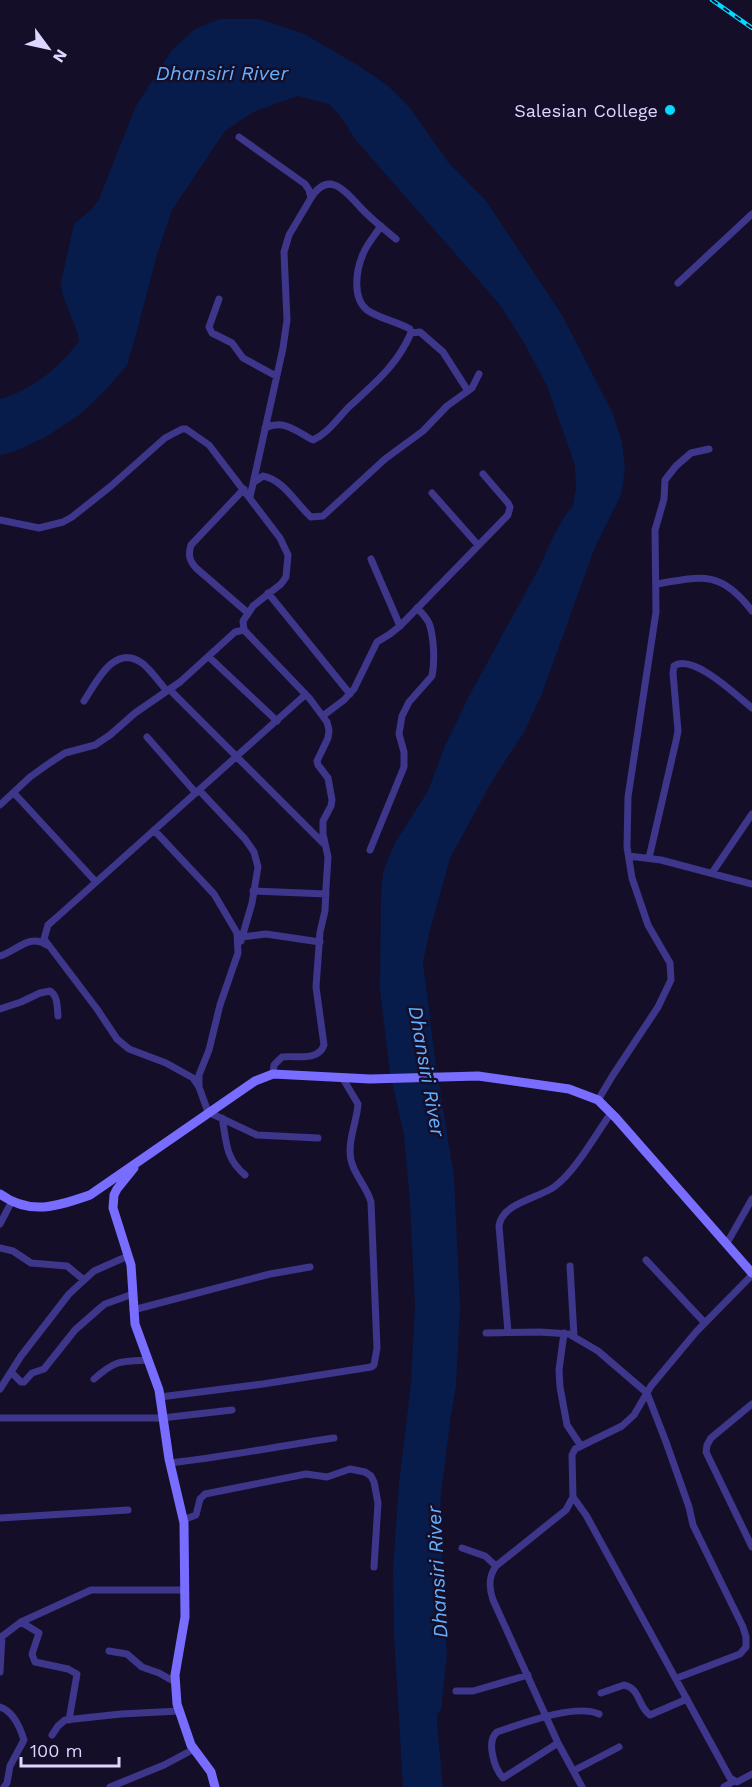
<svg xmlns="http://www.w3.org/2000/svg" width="752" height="1787" font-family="'Work Sans',sans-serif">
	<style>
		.water { fill: #071c4a }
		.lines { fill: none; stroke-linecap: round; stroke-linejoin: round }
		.river { stroke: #071c4a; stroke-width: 12 }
		.street { stroke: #3d368b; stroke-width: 7 }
		.secondary { stroke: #786dff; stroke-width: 9 }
		.rail-casing { stroke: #02daff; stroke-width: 4.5 }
		.rail { stroke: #140e29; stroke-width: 2; stroke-dasharray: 7; stroke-linecap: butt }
		.poi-dot { fill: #02daff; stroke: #140e29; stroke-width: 2 }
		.labels { text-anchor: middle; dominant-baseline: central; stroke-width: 5; stroke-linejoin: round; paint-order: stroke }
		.poi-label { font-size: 18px; fill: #ddd6ff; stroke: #140e29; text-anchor: end }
		.water-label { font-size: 20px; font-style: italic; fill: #64b0ff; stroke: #140e29 }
	</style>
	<rect width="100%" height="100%" fill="#140e29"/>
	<path class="water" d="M220,19H259L304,34L356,64L387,85L409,107L448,162L486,201L562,315L613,414L622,442L625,469L621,495L595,547L541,696L524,732L492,781L450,858L430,930L423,962L435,1058L454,1177L460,1306L456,1386L451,1415L441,1495L432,1612L436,1660L437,1724L443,1787H403L394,1636L393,1569L399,1484L411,1383L415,1306L410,1203L404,1135L390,1073L380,990L381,896L383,872L395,843L428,791L445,746L468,698L539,568L555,533L566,514L573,506L576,489L575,465L547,386L524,343L501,306L355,139L339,114L329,104L297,96L253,112L225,131L172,210L158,251L135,338L127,365L106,390L78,416L44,438L13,452L0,455V399C31,391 61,366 79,341L78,334L63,296L61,282L74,224L91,210L99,199L135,108L172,50L195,29Z"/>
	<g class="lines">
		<path class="river" d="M435,1552L441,1655L435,1708"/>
		<path class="street" d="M239,137L305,184L309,190L311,198L289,235L284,252L287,320L283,348L250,497
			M311,198C329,169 346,192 361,208C371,219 384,229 396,239
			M678,283L752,214
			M219,299L209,327L212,333L232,343L243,358L276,376
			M411,333L420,332L443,352L468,391
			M265,428C284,419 296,431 313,440C329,433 339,416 351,405C376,382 397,365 411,333L410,329C396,321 380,319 367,310C352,298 356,270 363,254C367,244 375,235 381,226
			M254,482L263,476C284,480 296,504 311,517L323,516L385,459L423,431L447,406L472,388L479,374
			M244,489L191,545C188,555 189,560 196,568L248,613
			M432,493L478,545
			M0,520L39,528L63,522L72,517L111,486L165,438L182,429H186L209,445L280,538L288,555L286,577L281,584L253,606L243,621L244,630L310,699L327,722L329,730L328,738L317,761L318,765L328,778L332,800L331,806L323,821V834L328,857L326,888L325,911L320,932L316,987L324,1045C318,1062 296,1055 282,1057L274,1065L273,1074
			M371,559L400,626
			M657,584C702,576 721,570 752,611
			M268,593L350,694
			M209,657L277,721
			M170,690L323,843
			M305,695L56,918L48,925L44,939L97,1009L117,1039L129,1049L166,1063L193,1078L199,1087L208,1112L257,1135L318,1138
			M84,701C96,683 114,643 142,663C151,670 159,682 167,691
			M324,715L344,700L354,689L377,642L390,634L400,626L508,515L510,507L508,503L483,474
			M147,737L196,793
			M199,790L245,839L254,852L258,867L252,903L241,941
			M14,793L96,882
			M0,805L30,777L51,762L65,753L95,745L110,735L135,713L180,682L235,632L244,630
			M154,830L214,894L237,933L238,953L220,1005L209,1050L199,1075V1087
			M370,850L404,767V752L399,734L402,716L409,702L432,676C435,662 434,637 429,623C426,617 422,613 417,608
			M629,856L661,860L752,884
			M649,858L676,741L678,731L673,673L674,666C693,653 737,696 752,708
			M712,873L752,814
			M253,891L326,894
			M242,937L266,934L320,942
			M0,956C17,951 29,933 47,945
			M0,1009L21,1002L40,993L50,991C58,996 57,1007 58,1016
			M598,1100L613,1075L658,1007L671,980L670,963L648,925L632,878L627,847L628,797L656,612L655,530L664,499L665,480L676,466L691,453L709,449
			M222,1118C227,1143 225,1158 245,1175
			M0,1224L12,1201
			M727,1243L752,1199
			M0,1248L13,1251L31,1263L67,1266L84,1280
			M646,1260L704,1322
			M570,1266L574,1336
			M133,1310L270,1274L310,1267
			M508,1332L499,1226C502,1203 537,1199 554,1187C575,1172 596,1134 611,1113
			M486,1333L540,1332L569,1334L598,1351L647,1393L666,1442L689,1507L693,1525L743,1627L746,1637V1647L740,1654L677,1678
			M564,1333L559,1370L560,1387L567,1425L581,1446
			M11,1372L21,1382H24L32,1373L44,1369L75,1330L100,1308L105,1304L133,1294
			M94,1379C115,1360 121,1361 148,1360
			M0,1389L21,1356L69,1294L94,1271L128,1256
			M160,1397L263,1384L371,1367L374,1365L377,1348L371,1202C367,1187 354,1175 351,1160C347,1142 357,1121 358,1104L342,1077
			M752,1404L711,1438L707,1445L706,1452L752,1547
			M0,1418H162L232,1410
			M170,1463C225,1457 279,1446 334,1438
			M573,1497L586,1515L730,1778L737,1782L752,1774
			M0,1518L128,1510
			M183,1520L196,1515L200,1499L205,1494L306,1474L327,1477L350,1469L365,1472L371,1476L374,1482L378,1503L374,1567
			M462,1548L485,1556L496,1566
			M21,1622L39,1633L32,1654L35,1662L68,1669L77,1674L69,1720
			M0,1638L21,1622L91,1590H185
			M109,1651L127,1654L142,1667L159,1673L175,1682
			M0,1672L2,1636
			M456,1691H473L528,1675
			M601,1693L624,1685C640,1688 638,1707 650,1715L687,1699
			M0,1707C13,1711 20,1727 24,1740L10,1766L7,1783L4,1787
			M52,1735L58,1726L65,1720L121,1714L179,1711
			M558,1743L503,1778C494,1768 486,1741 497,1732C521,1724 575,1703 599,1714
			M573,1771L619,1747
			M110,1787L164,1765L194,1749
			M582,1787L558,1743L493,1600C489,1588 488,1577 496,1566L566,1510L573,1497L572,1455L575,1449L622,1426L634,1415L651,1386L696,1332L752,1275
			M724,1787L734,1781"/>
		<path class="secondary" d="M134,1168L117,1189L114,1195L113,1208L131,1265L135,1324L159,1390L169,1459L184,1523L185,1617L175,1675L177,1704L191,1745L211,1772L215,1787
			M0,1194C30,1216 58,1206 90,1195L255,1081L273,1074L370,1079L478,1076L569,1089L598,1100L616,1118L752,1273"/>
		<g class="rail-casing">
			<path id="rail" d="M712,0L752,28"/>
		</g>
		<use href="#rail" class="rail"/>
	</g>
	<circle class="poi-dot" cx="670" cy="110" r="6"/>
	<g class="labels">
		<g class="poi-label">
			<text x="658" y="110">Salesian College</text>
		</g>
		<g class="water-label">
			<text x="222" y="73">Dhansiri River</text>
			<text transform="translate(427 1071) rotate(80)">Dhansiri River</text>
			<text transform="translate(437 1572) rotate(-93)">Dhansiri River</text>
		</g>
	</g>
	<g transform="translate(48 48) rotate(123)" stroke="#140e29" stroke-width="4.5" paint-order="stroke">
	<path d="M0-4.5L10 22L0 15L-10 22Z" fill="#ddd6ff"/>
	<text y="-9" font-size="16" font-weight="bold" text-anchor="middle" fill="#ddd6ff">N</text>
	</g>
	<path d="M21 1757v9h98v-9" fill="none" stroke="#ddd6ff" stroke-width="3"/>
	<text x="30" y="1757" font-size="18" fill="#ddd6ff" stroke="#140e29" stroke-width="4.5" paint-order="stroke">100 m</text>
</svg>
